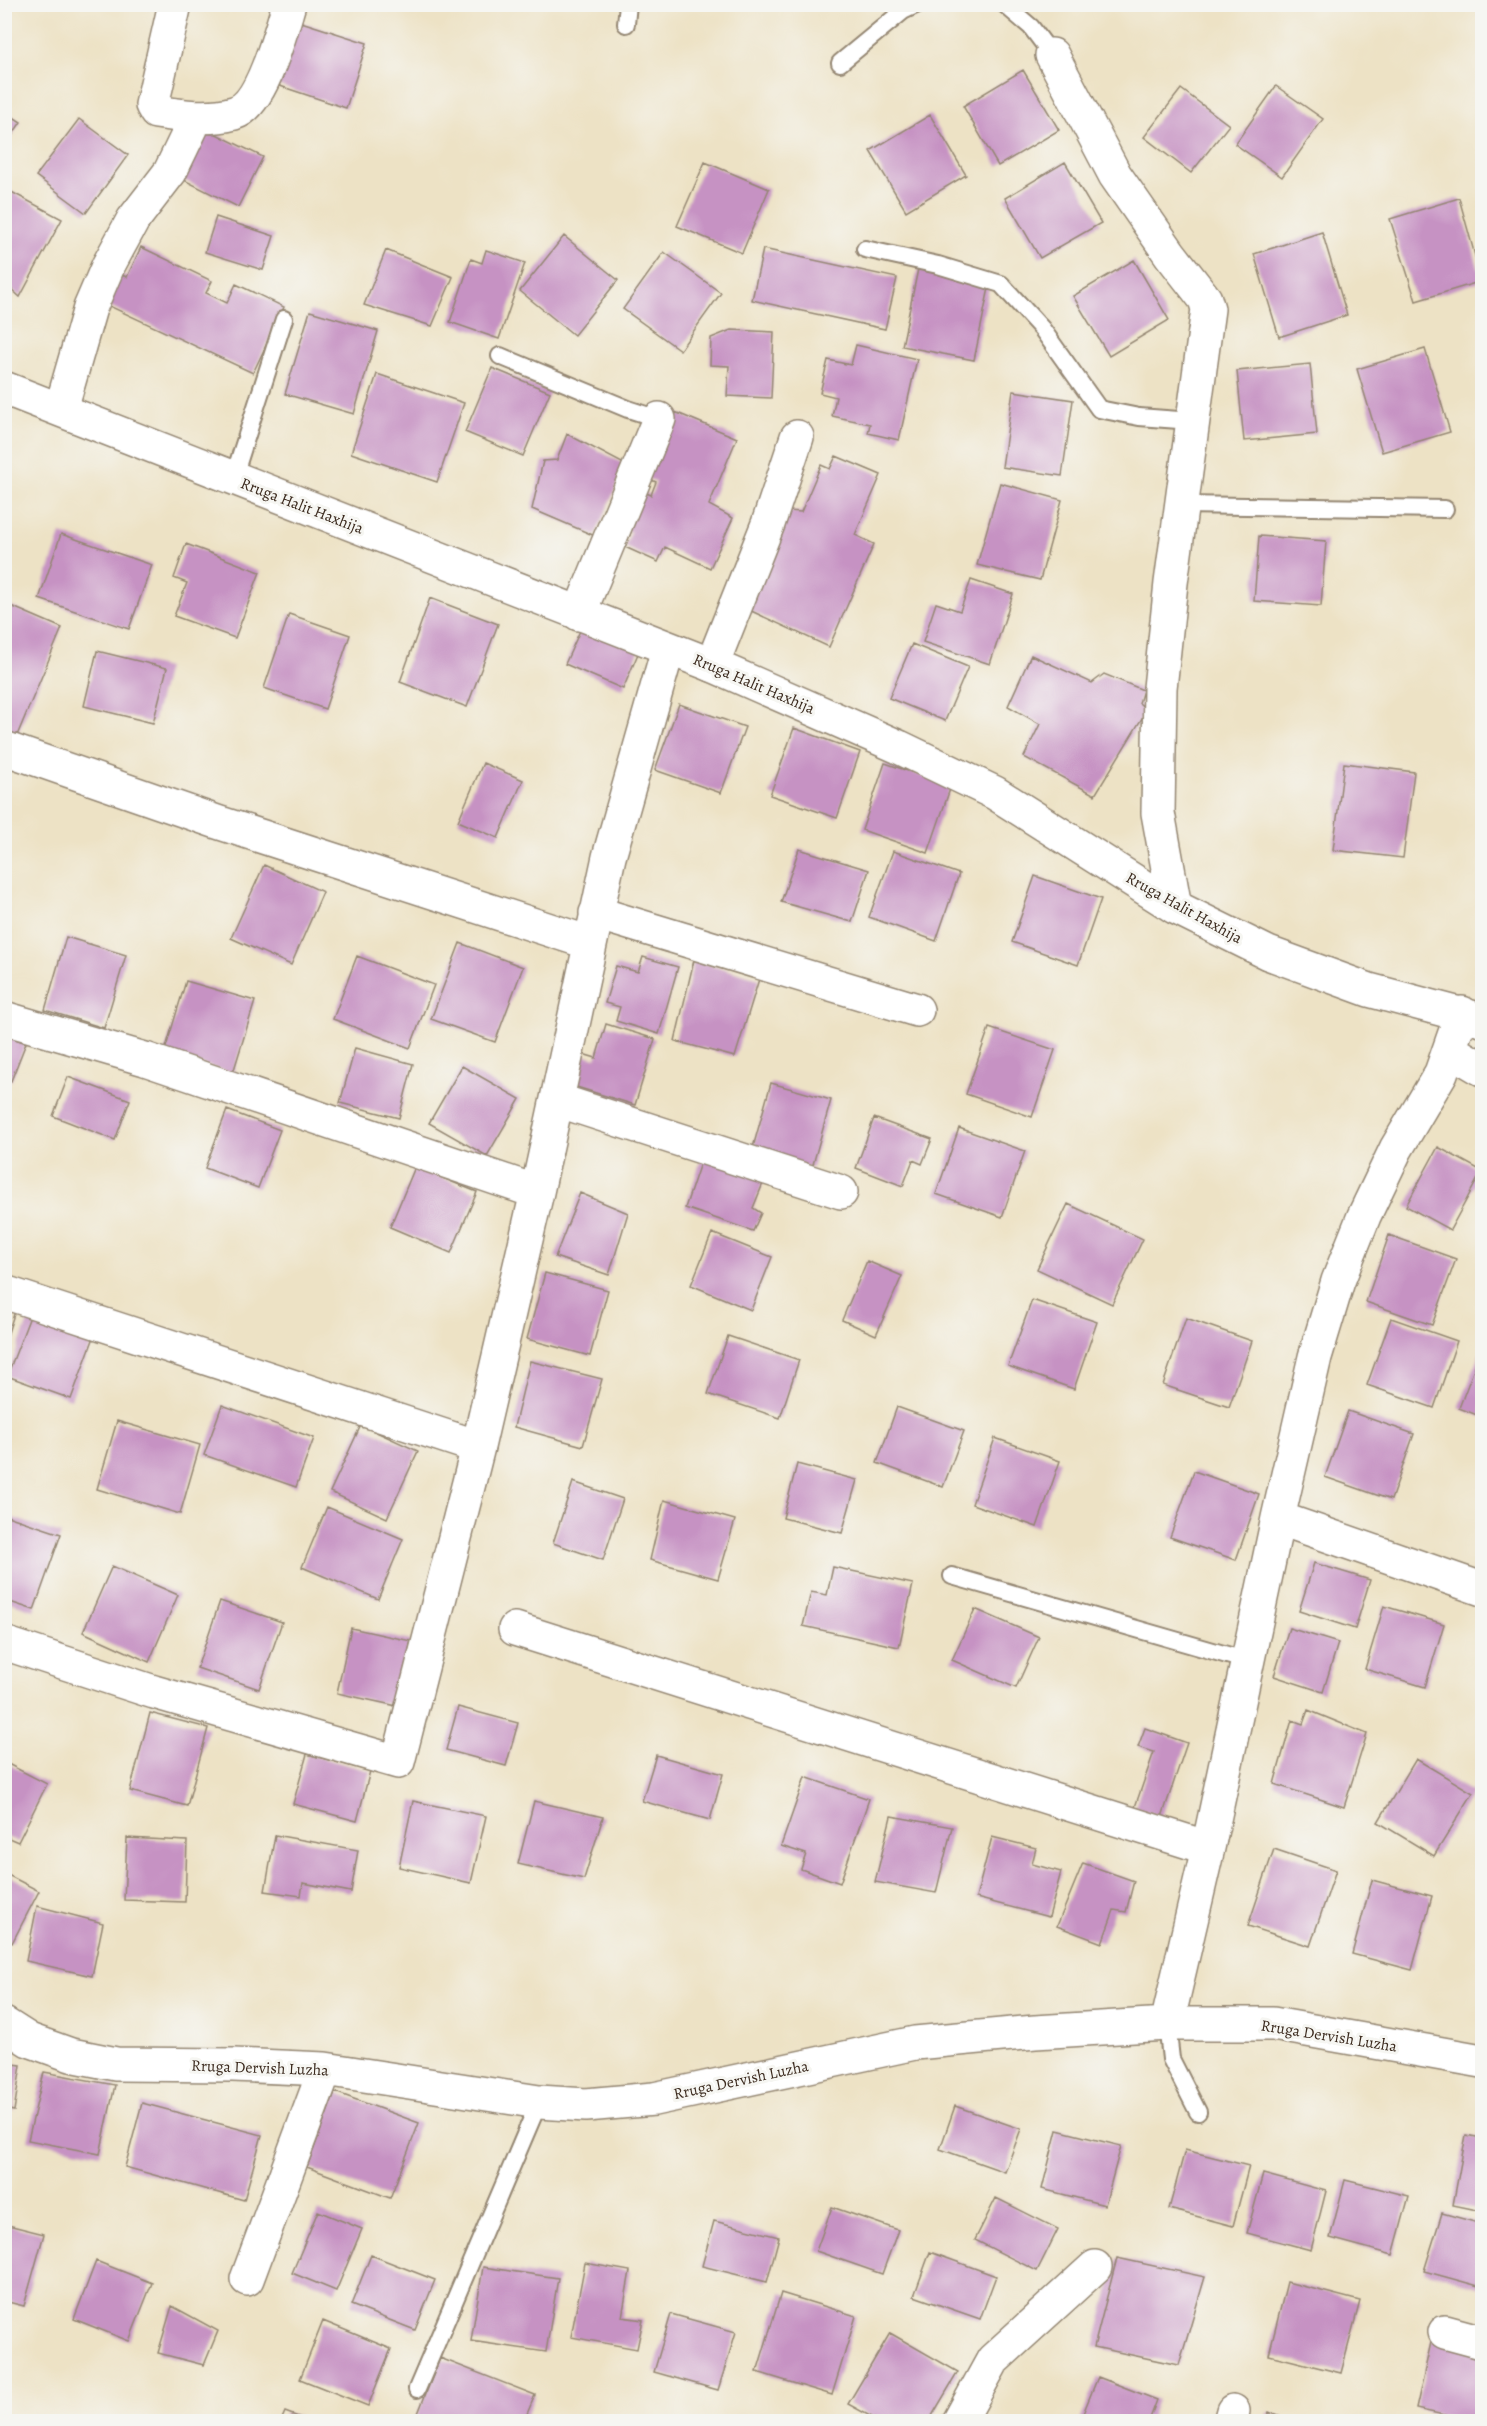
<svg xmlns="http://www.w3.org/2000/svg" width="1487" height="2426" font-family="Alegreya,serif">
	<style>
		.building { fill: #c692c3 }
		.lines { fill: none; stroke-linecap: round; stroke-linejoin: round }
		.service-casing { stroke: #948672; stroke-width: 20 }
		.minor-casing { stroke: #948672; stroke-width: 36 }
		.tertiary-casing { stroke: #948672; stroke-width: 36 }
		.service { stroke: #fff; stroke-width: 16 }
		.minor { stroke: #fff; stroke-width: 33 }
		.tertiary { stroke: #fff; stroke-width: 33 }
		.labels { text-anchor: middle; dominant-baseline: central; stroke-width: 6; stroke-linejoin: round; paint-order: stroke }
		.street-label { font-size: 16px; fill: #3b2a1e; stroke: #f6f6f2 }
	</style>
	<rect width="100%" height="100%" fill="#f6f6f2"/>
	<filter id="ink" filterUnits="userSpaceOnUse"><feTurbulence type="fractalNoise" baseFrequency=".0167" numOctaves="2"/><feDisplacementMap in="SourceGraphic" scale="12" xChannelSelector="R" yChannelSelector="G"/><feConvolveMatrix kernelMatrix="1 2 1 2 8 2 1 2 1" color-interpolation-filters="sRGB"/></filter>
	<filter id="wash" filterUnits="userSpaceOnUse"><feTurbulence type="fractalNoise" baseFrequency=".008" numOctaves="4" result="noise"/><feDisplacementMap in="SourceGraphic" scale="24" xChannelSelector="R" yChannelSelector="G"/><feGaussianBlur stdDeviation="1.35" result="paint"/><feColorMatrix in="noise" values="0 0 0 0 0 0 0 0 0 0 0 0 0 0 0 0 0 1.4 0 .05"/><feComposite in="paint" operator="in"/></filter>
	<g filter="url(#wash)">
		<rect width="100%" height="100%" fill="#ede2c5"/>
		<g id="blocks">
			<path class="building" d="M295,20L367,43L346,108L274,84Z
				M1023,70L1059,130L998,166L963,106Z
				M1276,86L1323,119L1282,177L1235,144Z
				M1181,89L1229,125L1191,173L1144,137Z
				M4,111L21,122L4,147Z
				M930,115L966,175L906,211L870,151Z
				M79,119L128,155L86,213L36,176Z
				M202,127L263,157L238,207L178,177Z
				M705,162L769,189L742,253L677,226Z
				M1065,162L1101,223L1040,258L1005,198Z
				M4,188L62,219L20,297L9,287L4,292Z
				M1459,198L1482,281L1416,301L1390,219Z
				M216,217L274,236L263,270L205,252Z
				M1322,232L1347,315L1279,337L1254,254Z
				M564,236L618,280L574,335L520,291Z
				M141,247L212,281L206,293L227,303L236,284L284,307L253,373L107,305L121,275L127,277Z
				M763,249L897,278L885,329L752,300Z
				M386,250L453,277L432,326L364,305Z
				M486,250L525,263L499,339L450,322L471,259L482,263Z
				M664,252L721,293L680,350L623,309Z
				M1134,260L1169,320L1109,356L1073,296Z
				M918,269L990,283L974,360L902,346Z
				M310,311L378,331L354,414L285,394Z
				M731,330L774,332L771,398L727,396L729,366L710,365L711,338Z
				M856,345L917,359L899,440L868,433L870,424L832,416L836,397L820,393L828,360L851,365Z
				M1425,349L1450,432L1382,452L1357,369Z
				M1310,364L1317,434L1244,441L1237,371Z
				M492,368L550,392L523,456L465,432Z
				M377,374L464,403L437,482L351,453Z
				M1013,391L1073,400L1062,476L1002,467Z
				M675,412L737,438L709,505L733,518L710,568L665,547L658,562L625,547L631,532L622,528L639,490L651,495L656,482L647,478Z
				M567,434L626,465L595,536L532,509L543,461L557,460Z
				M836,456L881,475L855,535L874,544L829,647L747,609L788,511L801,512L821,465L830,469Z
				M1000,483L1062,500L1040,580L977,565Z
				M61,534L152,565L129,629L39,599Z
				M1259,536L1326,541L1321,606L1254,601Z
				M186,544L260,572L235,638L174,616L187,583L174,578Z
				M971,580L1013,594L990,664L923,642L936,603L960,611Z
				M430,598L498,624L467,707L400,682Z
				M4,603L62,628L16,738L4,733Z
				M289,614L350,635L325,709L264,688Z
				M583,624L640,649L623,689L565,664Z
				M912,644L968,667L945,721L889,698Z
				M97,651L167,668L153,723L84,706Z
				M1031,655L1092,683L1104,674L1143,690L1139,703L1147,710L1095,795L1024,757L1040,724L1008,706Z
				M679,704L745,727L721,793L655,770Z
				M794,728L860,752L837,818L770,795Z
				M483,763L523,780L498,838L458,821Z
				M885,763L951,786L928,853L862,830Z
				M1344,763L1414,772L1403,858L1333,850Z
				M799,849L869,870L852,922L781,902Z
				M893,851L959,874L936,941L869,917Z
				M264,865L323,892L291,965L231,938Z
				M1035,876L1101,899L1078,965L1012,942Z
				M66,937L126,955L104,1028L45,1010Z
				M460,943L523,967L495,1042L431,1019Z
				M357,956L434,985L410,1048L333,1019Z
				M643,957L678,967L659,1034L616,1021L620,1007L605,1003L616,966L638,972Z
				M694,960L759,979L735,1057L675,1041Z
				M186,981L255,1001L233,1073L164,1054Z
				M606,1024L655,1039L635,1105L567,1084L576,1052L596,1058Z
				M989,1028L1055,1050L1032,1117L966,1094Z
				M5,1035L26,1043L11,1081L5,1078Z
				M355,1048L413,1064L399,1118L340,1103Z
				M462,1066L520,1099L487,1156L429,1123Z
				M68,1077L130,1100L115,1140L53,1116Z
				M771,1083L831,1100L812,1168L752,1151Z
				M227,1110L280,1130L258,1188L205,1168Z
				M874,1118L932,1139L922,1164L913,1160L903,1186L856,1168Z
				M959,1128L1025,1151L1002,1217L936,1194Z
				M1438,1147L1482,1171L1450,1230L1406,1206Z
				M702,1157L766,1176L753,1208L761,1213L753,1231L685,1208Z
				M415,1167L477,1192L451,1253L390,1227Z
				M580,1193L628,1213L609,1275L555,1257Z
				M1068,1204L1143,1239L1112,1304L1037,1269Z
				M712,1233L772,1257L751,1310L691,1285Z
				M1389,1235L1456,1259L1432,1325L1366,1302Z
				M867,1261L902,1276L876,1335L842,1320Z
				M545,1273L608,1290L590,1356L527,1339Z
				M1032,1300L1097,1322L1074,1389L1008,1366Z
				M4,1304L16,1308L5,1342H4Z
				M34,1306L97,1329L71,1399L7,1376Z
				M1186,1318L1252,1341L1229,1407L1163,1385Z
				M1391,1318L1457,1341L1434,1408L1367,1385Z
				M728,1336L799,1360L780,1418L708,1394Z
				M1482,1348V1417L1459,1408Z
				M530,1361L602,1379L583,1446L514,1427Z
				M222,1405L314,1438L296,1487L204,1455Z
				M897,1407L964,1431L943,1487L877,1463Z
				M1348,1411L1414,1434L1391,1500L1325,1477Z
				M117,1421L200,1445L180,1514L97,1489Z
				M361,1425L418,1451L387,1518L330,1492Z
				M995,1438L1060,1461L1037,1527L972,1504Z
				M797,1464L857,1480L842,1533L783,1518Z
				M1194,1471L1259,1494L1236,1560L1170,1537Z
				M573,1482L623,1499L603,1560L553,1543Z
				M664,1500L735,1520L718,1579L650,1560Z
				M327,1507L403,1539L378,1599L302,1567Z
				M4,1515L61,1534L34,1610L4,1600Z
				M1314,1563L1370,1580L1355,1629L1299,1611Z
				M112,1566L178,1595L149,1662L83,1632Z
				M833,1567L913,1584L899,1647L803,1626L811,1592L827,1595Z
				M220,1601L282,1622L259,1689L197,1668Z
				M1384,1606L1444,1624L1425,1687L1365,1669Z
				M975,1609L1039,1637L1016,1688L952,1660Z
				M351,1628L411,1641L397,1706L337,1693Z
				M1289,1628L1338,1643L1323,1692L1274,1676Z
				M458,1707L518,1723L506,1766L446,1750Z
				M1308,1710L1367,1734L1344,1807L1274,1784L1292,1720L1303,1724Z
				M150,1713L208,1728L187,1806L130,1791Z
				M1145,1728L1187,1743L1162,1817L1135,1807L1154,1752L1138,1747Z
				M307,1754L370,1771L357,1821L293,1804Z
				M656,1755L723,1774L710,1820L642,1801Z
				M1416,1759L1473,1793L1434,1856L1378,1822Z
				M4,1762L47,1784L18,1842L4,1836Z
				M805,1777L869,1799L840,1883L801,1869L806,1854L781,1846Z
				M413,1801L486,1816L471,1883L399,1867Z
				M534,1801L603,1817L584,1879L518,1864Z
				M891,1816L952,1827L936,1893L875,1882Z
				M275,1835L358,1850L351,1892L303,1883L301,1896L265,1891Z
				M992,1837L1036,1848L1032,1864L1061,1872L1049,1917L976,1898Z
				M127,1838L187,1841L185,1902L124,1900Z
				M1274,1849L1336,1870L1310,1946L1248,1926Z
				M1083,1863L1134,1881L1126,1912L1114,1910L1102,1943L1057,1926Z
				M4,1873L39,1891L12,1943L4,1939Z
				M1372,1880L1432,1896L1412,1970L1352,1954Z
				M37,1906L103,1923L92,1976L26,1961Z
				M4,2063L21,2065L14,2111L4,2109Z
				M44,2072L115,2085L100,2154L28,2140Z
				M335,2092L419,2123L390,2198L307,2167Z
				M142,2103L262,2135L244,2200L125,2167Z
				M955,2106L1021,2129L1005,2172L940,2149Z
				M1057,2130L1121,2146L1105,2205L1042,2189Z
				M1466,2135L1482,2138V2211L1453,2205Z
				M1185,2150L1249,2166L1233,2226L1169,2209Z
				M1263,2174L1326,2191L1311,2250L1247,2233Z
				M1345,2180L1409,2196L1393,2255L1330,2238Z
				M996,2198L1058,2229L1037,2271L975,2240Z
				M832,2207L898,2230L882,2274L816,2251Z
				M318,2211L362,2229L336,2291L292,2273Z
				M1442,2213L1482,2224V2287L1424,2271Z
				M714,2221L779,2237L767,2282L702,2266Z
				M4,2224L44,2234L24,2306L4,2301Z
				M930,2252L996,2276L980,2319L914,2296Z
				M371,2255L435,2280L415,2330L351,2305Z
				M1117,2258L1205,2277L1179,2365L1094,2347Z
				M96,2261L152,2283L129,2341L74,2319Z
				M585,2263L630,2271L622,2317L643,2320L637,2349L571,2337Z
				M483,2267L558,2278L546,2352L471,2341Z
				M1287,2282L1360,2301L1341,2373L1269,2355Z
				M781,2293L856,2316L832,2395L757,2372Z
				M172,2306L218,2331L204,2365L158,2353Z
				M671,2314L736,2332L718,2390L654,2372Z
				M323,2321L391,2349L368,2406L300,2379Z
				M890,2333L958,2372L929,2421H879L848,2404Z
				M1432,2338L1482,2350V2421H1472L1416,2409Z
				M440,2358L535,2395L524,2421H415Z
				M1098,2377L1157,2400L1149,2421H1080Z
				M285,2412L309,2421H281Z
				M1269,2412L1290,2421H1265Z"/>
		</g>
	</g>
	<g filter="url(#ink)">
		<use href="#blocks" fill-opacity="0" stroke="#948672" stroke-width="1.5"/>
		<g class="lines">
			<g class="service-casing">
				<path id="service" d="M1004,4L1031,27L1052,55
					M626,24L628,4
					M840,63L903,11L918,4
					M865,249L938,265L1001,284L1042,329L1099,409L1139,417L1192,421
					M500,356L628,409L659,419
					M233,479L284,319
					M1181,505L1445,509
					M952,1576L1248,1661
					M1167,2024L1171,2059L1198,2112
					M417,2389L539,2102"/>
			</g>
			<g class="minor-casing">
				<path id="minor" d="M175,4L152,105L156,112C182,116 208,120 234,113C262,106 281,30 289,4
					M1052,55L1115,175L1170,254L1205,299L1208,309L1171,583L1160,688L1158,813L1175,907
					M61,409L90,308L108,266L133,220L170,172L196,118
					M579,614L659,419
					M712,665L768,524L797,437
					M4,748L217,822L590,943
					M596,913L917,1010
					M4,1018L145,1059L537,1192
					M1450,1050L1482,1069
					M557,1100L841,1192
					M4,1292L478,1447
					M1278,1518L1482,1589
					M515,1629L1208,1848
					M4,1643L154,1692L398,1762L478,1447L537,1192L609,857L668,649
					M4,2024L29,2040L71,2055L116,2064L233,2065L325,2069L539,2102L586,2105L654,2099L915,2043L1035,2032L1167,2024H1273L1482,2061
					M1167,2024L1208,1848L1278,1518L1315,1357L1338,1281L1364,1216L1396,1149L1441,1073L1462,1013
					M247,2279L325,2069
					M1445,2332L1482,2342
					M959,2422L993,2360L1095,2267
					M1230,2422L1233,2411"/>
			</g>
			<g class="tertiary-casing">
				<path id="tertiary" d="M4,388L712,665L899,747L995,793L1175,907L1268,953L1369,990L1482,1020"/>
			</g>
			<use href="#service" class="service"/>
			<use href="#minor" class="minor"/>
			<use href="#tertiary" class="tertiary"/>
		</g>
	</g>
	<g class="labels">
		<g class="street-label">
			<text transform="translate(302 506) rotate(21)">Rruga Halit Haxhija</text>
			<text transform="translate(754 684) rotate(23)">Rruga Halit Haxhija</text>
			<text transform="translate(1184 908) rotate(29)">Rruga Halit Haxhija</text>
			<text transform="translate(1329 2036) rotate(9)">Rruga Dervish Luzha</text>
			<text transform="translate(260 2068) rotate(2)">Rruga Dervish Luzha</text>
			<text transform="translate(741 2080) rotate(-12)">Rruga Dervish Luzha</text>
		</g>
	</g>
	<rect width="1487" height="2426" fill="none" stroke="#f6f6f2" stroke-width="24"/>
</svg>
